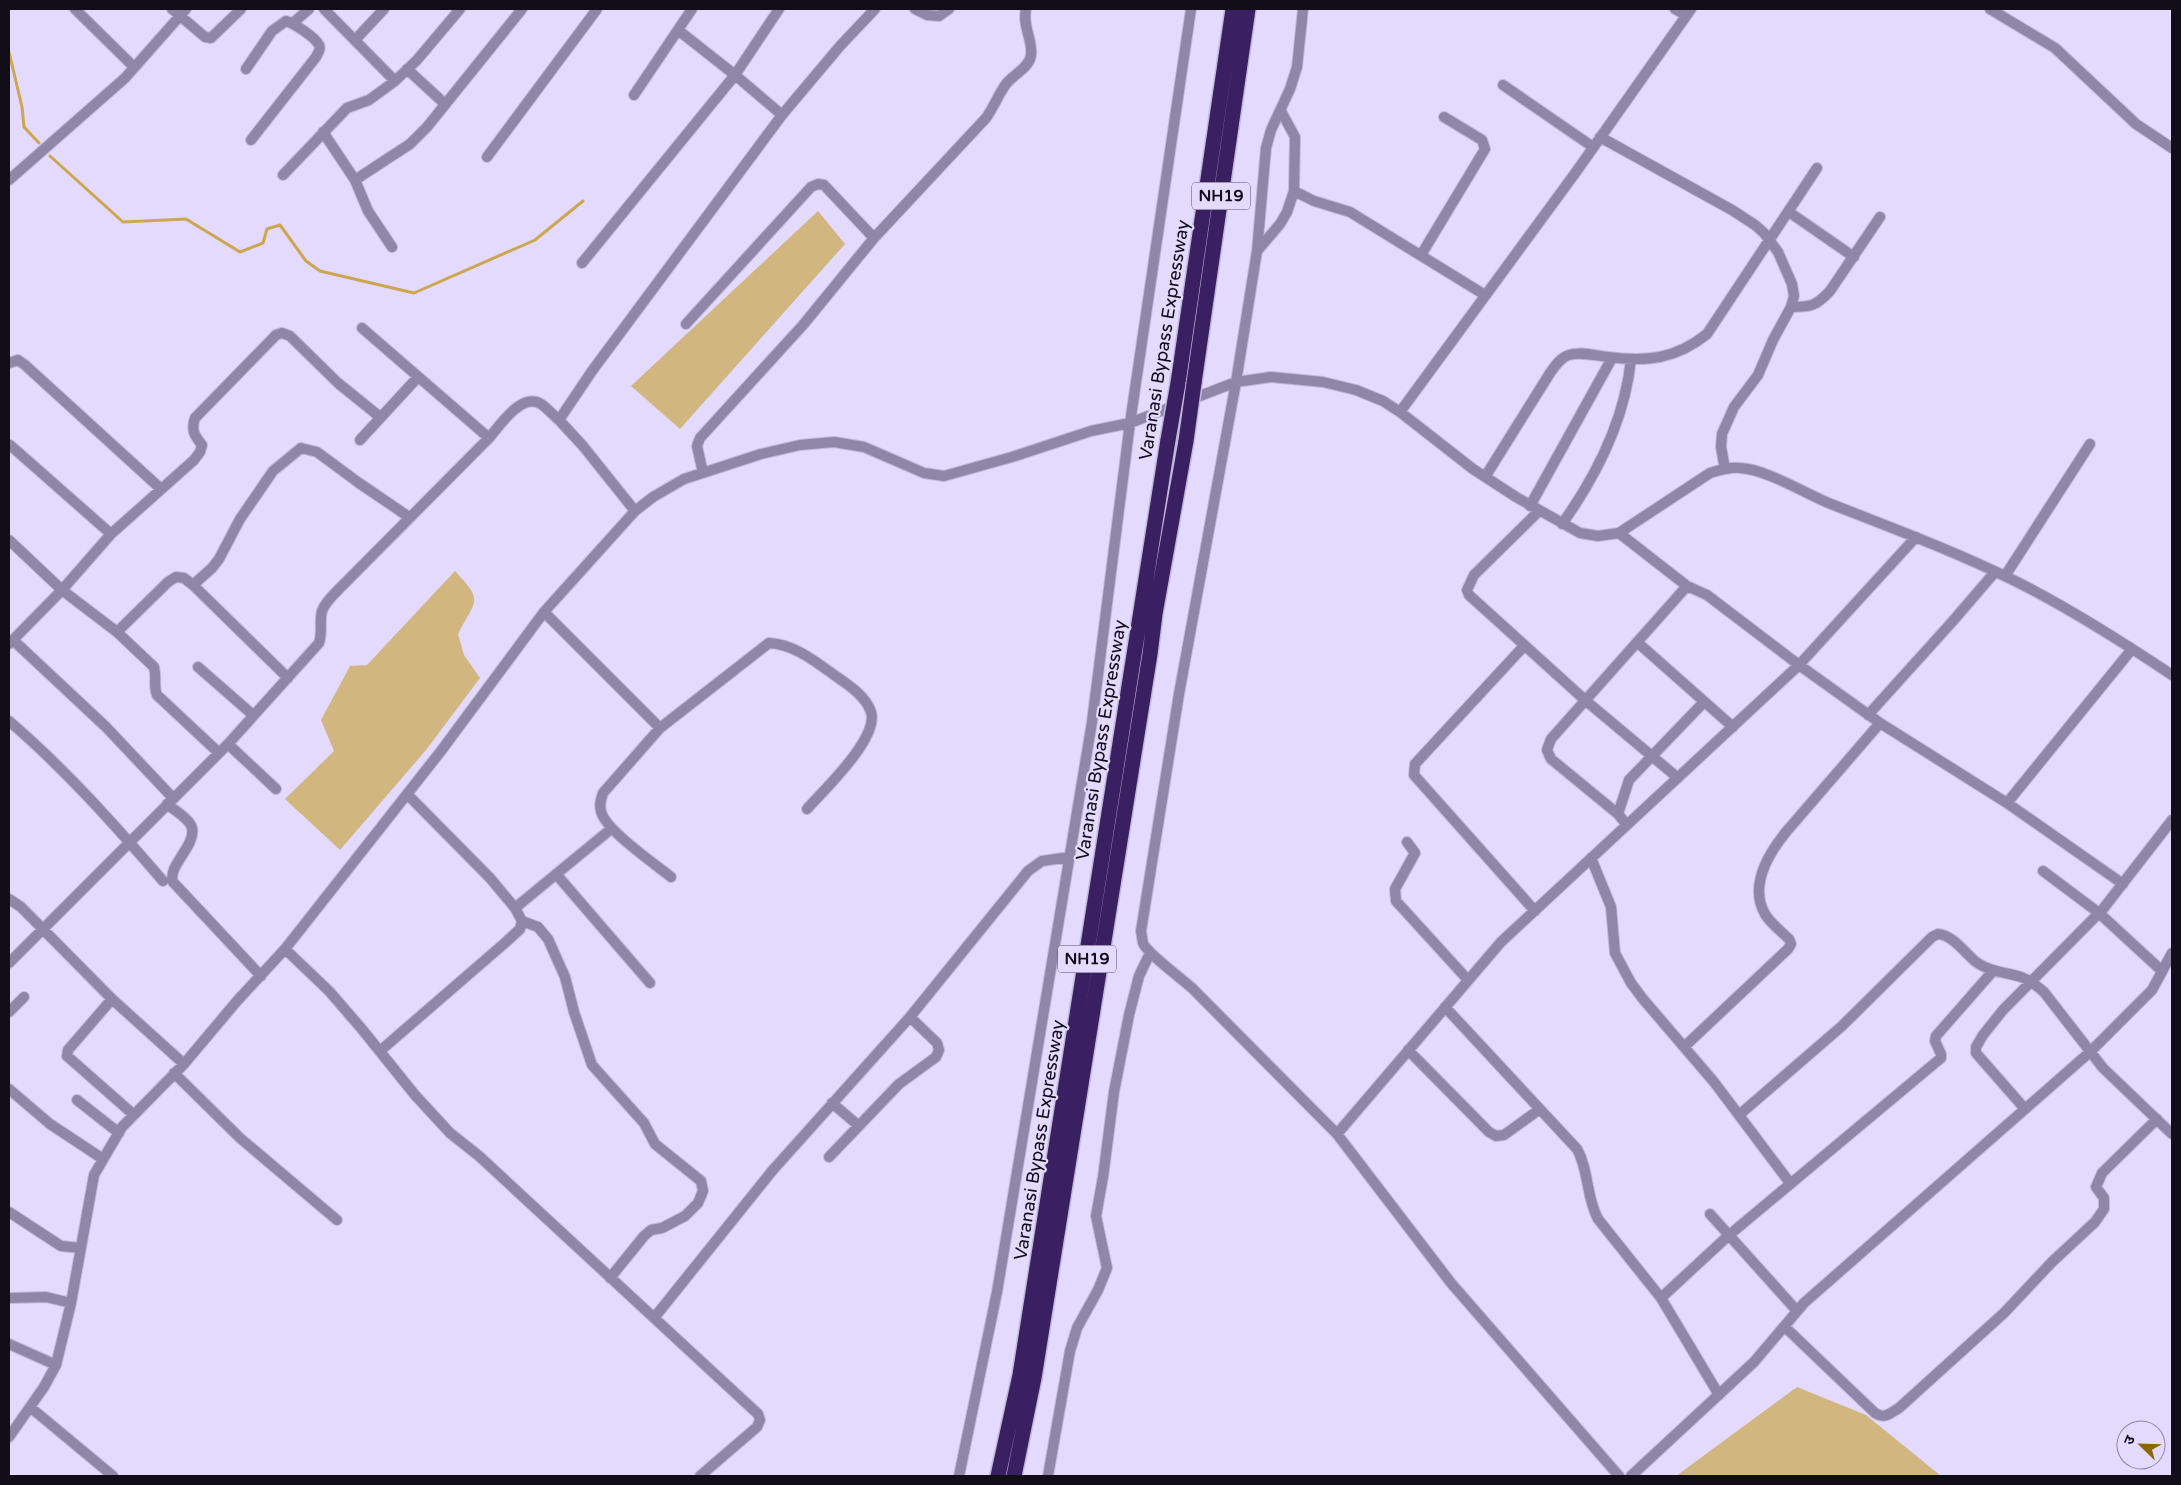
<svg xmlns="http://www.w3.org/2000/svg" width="2181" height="1485" font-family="'Varela Round','Noto Sans Devanagari',sans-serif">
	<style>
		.green { fill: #d1b680 }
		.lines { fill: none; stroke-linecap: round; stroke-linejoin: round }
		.stream { stroke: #cda650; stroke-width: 3 }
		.street-casing { stroke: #c1b9d9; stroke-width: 12 }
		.highway-casing { stroke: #c1b9d9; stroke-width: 18 }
		.street { stroke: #8f86a8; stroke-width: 10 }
		.highway { stroke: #3a2063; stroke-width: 15 }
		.highway-bridge-casing { stroke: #c1b9d9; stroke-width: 18; stroke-linecap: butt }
		.highway-bridge { stroke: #3a2063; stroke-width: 15 }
		.labels { text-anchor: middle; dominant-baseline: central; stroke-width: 4.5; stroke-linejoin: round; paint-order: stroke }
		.shield { fill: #e3dafe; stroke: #504b5e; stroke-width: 1 }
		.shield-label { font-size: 16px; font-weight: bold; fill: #110e19 }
		.street-label { font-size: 18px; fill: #110e19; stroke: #e3dafe }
	</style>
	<rect width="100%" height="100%" fill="#e3dafe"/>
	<path class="green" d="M818,211L845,244L680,429L631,386Z
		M455,571C484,602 476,599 458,634L464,655L480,678L426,750L340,850L285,799L334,751L321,720L350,666L367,665Z
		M1797,1387L1866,1415L1941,1476H1676Z"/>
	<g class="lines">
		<path class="stream" d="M9,52L22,107L24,127L39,143
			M50,156L123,222L186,219L240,252L263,243L267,229L280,225L306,261L320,271L414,293L535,240L583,201"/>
		<g class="street-casing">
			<path id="street" d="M75,9L134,67
				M172,9L205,37L211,38L241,9
				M324,9L395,81
				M915,9L927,15L939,16L949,9
				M1303,9L1297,67L1290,89L1271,130L1266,148L1257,251L1236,382L1179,694L1141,931C1142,935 1142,939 1143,943C1146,952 1182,979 1192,988L1337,1134L1501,942L1799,665L1916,537
				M1675,9L1686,15
				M1990,9L2055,48L2136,124L2172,148
				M293,23L309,9
				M355,40L384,9
				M246,69L272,31L286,21C295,24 315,37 319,45C321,49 318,53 316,57L251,140
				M407,69L445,104
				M1503,85L1593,147
				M634,95L692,9
				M782,115L840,46L875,9
				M323,132L355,180L368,211L392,247
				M1600,137L1732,210L1755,225L1764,233L1778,252L1792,284L1794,296L1791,307L1773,340L1758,375L1734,407L1722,434L1721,447L1725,469
				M487,157L597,9
				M283,175L347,108L369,100L395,81L417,60L460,9
				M9,180L125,78L186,9
				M355,180L410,144L427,127L522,9
				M1294,191L1314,201L1350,212L1485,295
				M1789,212L1854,257
				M1257,251L1280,224L1287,212L1294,191L1295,137L1281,111
				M1421,255L1485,149L1482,140L1444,117
				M582,263L735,75L678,30
				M1791,307C1811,307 1816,306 1830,291L1880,217
				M686,324L811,187L818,184L824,185L874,238
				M362,328L489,438C500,425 522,392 541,404C547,408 553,415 559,420
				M9,363L18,360L25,365L161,489
				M1400,412L1576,172L1691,9
				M360,440L418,377
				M10,445L111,534L62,590L117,632L154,667C157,678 153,685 157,695L219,753
				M703,473L697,446L700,438L803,325L874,238L986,118C994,107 998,95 1006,84C1013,75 1030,67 1031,55C1033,40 1022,26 1026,9
				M1485,477L1550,373C1555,366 1561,357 1569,355C1581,351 1596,356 1608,357C1647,362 1676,359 1707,334L1817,168
				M1530,506L1612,358
				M635,511L583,446L559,420L592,371L782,115L735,75L779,9
				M1539,511L1474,575L1467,590L1469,595L1585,700L1678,778
				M1562,524C1597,475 1625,420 1631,359
				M1619,533L1687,586L1551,739L1547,750L1551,759L1618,814L1627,825
				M111,534L194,460L200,452L202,445C194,435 191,430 195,418L276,335L282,333L290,336L338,383L380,417
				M9,540L62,590L9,644
				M2005,576L2090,444
				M193,585L288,678
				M1687,586L1707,595L1799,665L1880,723L2007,803L2123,884
				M544,612L660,728
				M117,632L168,582L176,577L184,578L193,585L212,568L219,559L240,519L273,471L301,448L317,452L359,483L409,517
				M13,640L106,727L173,798
				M1637,642L1733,727
				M1524,646L1415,764L1414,775L1535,911
				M198,667L253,715
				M1868,715L1952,622L1995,572
				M9,721C65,769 115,825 163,881
				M228,744L276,789
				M2007,803L2132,649
				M167,804C174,810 190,819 192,828C196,846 167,866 173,882L261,976
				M1618,814L1629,780L1704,702
				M1407,842L1415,853L1395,889L1396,901L1468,980
				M1591,858L1611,907L1615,953L1631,983L1643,999L1714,1082L1790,1183
				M2043,871L2099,913L2162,971
				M556,874L650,983
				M671,877C655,864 604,829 601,811C599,805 601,799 603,793L660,728L769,643C792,644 812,659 830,672C845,683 865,694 871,712C879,738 824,790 807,809
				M9,899L21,907L112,999L184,1064
				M515,908L611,829
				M522,921L538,927L548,939L565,977L574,1012L592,1065L644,1123L655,1144L701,1181L703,1191L698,1203L685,1216L662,1228L651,1230L644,1236L610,1278
				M285,949L329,991L361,1028L415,1095L450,1133L479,1156L758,1414L760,1420L757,1427L700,1476
				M9,963L228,744L319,643C323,631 319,622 322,611C325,602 335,593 342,586L489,438
				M112,999L68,1050L67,1056L134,1115
				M1445,1007L1577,1149C1589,1170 1586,1197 1598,1219L1661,1298L1719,1395
				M9,1012L24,997
				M1684,1047L1788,949L1791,944L1789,939C1782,932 1770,923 1765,914C1749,886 1769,853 1786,832L1880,723
				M1408,1050L1489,1132L1496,1136L1504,1135L1540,1109
				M380,1051L506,942L520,929L522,921L515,908L490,878L407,794
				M174,1073L240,1138L337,1220
				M9,1089L50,1124L103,1159
				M77,1100L119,1133
				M832,1103L859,1126
				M2025,1109L1976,1053V1047L1983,1035L2003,1010L2103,909L2172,820
				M1739,1115L1842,1026L1932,937L1938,934C1953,935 1965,953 1976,962C1990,972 2005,972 2021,977C2030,980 2037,986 2044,992L2103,1068L2172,1134
				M1337,1134L1451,1283L1619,1476
				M829,1157L899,1084L936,1057L939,1050L937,1043L910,1017
				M9,1212L61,1246L81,1248
				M1710,1214L1797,1311
				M9,1298L46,1297L71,1303
				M1661,1298L1728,1236L1941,1058V1054L1935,1041L1936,1036L1993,971
				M654,1318L772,1171L910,1017L1028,871L1042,861L1070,857
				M1785,1327L1875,1413C1885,1419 1889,1414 1899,1408L2004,1313L2052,1262L2095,1222L2104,1209V1198L2096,1187L2102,1173L2157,1119
				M9,1344L56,1365
				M30,1407L113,1476
				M9,1437L44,1387L56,1365L71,1303L94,1175L122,1127L184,1064L237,1001L285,949L441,751L544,612L635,511L653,497L684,479L761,454L800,445L834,442L864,447L924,473L944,476L1012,457L1091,431L1130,423L1236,382L1271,377L1323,382L1356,390L1383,401L1400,412L1473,469L1516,497L1580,533L1598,536L1619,533L1710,473C1720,470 1730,467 1740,468C1766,469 1806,494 1831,504C1892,528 1954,551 2013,580C2068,607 2121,641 2172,675
				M959,1476L997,1292L1092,722L1130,423L1191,9
				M1048,1476L1070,1351L1077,1328L1098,1290L1107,1268L1096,1216L1103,1177L1114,1092L1129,1015L1139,976L1150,953
				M1631,1476L1754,1362L1804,1303L2090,1052L2152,990L2172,953"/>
		</g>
		<g class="highway-casing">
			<path id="highway" d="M1178,383L1233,9
				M1194,383L1248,9
				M998,1476L1020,1375L1168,440
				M1014,1476L1034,1378L1150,654L1155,614L1186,441"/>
		</g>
		<use href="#street" class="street"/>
		<use href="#highway" class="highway"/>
		<g class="highway-bridge-casing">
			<path id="highway-bridge" d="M1168,440L1178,383
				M1186,441L1194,383"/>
		</g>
		<use href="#highway-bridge" class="highway-bridge"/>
	</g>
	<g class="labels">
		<g class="shield">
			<rect x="1192" y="182.5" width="58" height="27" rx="4"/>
			<rect x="1058" y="945.5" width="58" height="27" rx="4"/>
		</g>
		<g class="shield-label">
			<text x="1221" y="196">NH19</text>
			<text x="1087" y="959">NH19</text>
		</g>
		<g class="street-label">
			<text transform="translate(1164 340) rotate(-81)">Varanasi Bypass Expressway</text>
			<text transform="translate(1101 740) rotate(-81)">Varanasi Bypass Expressway</text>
			<text transform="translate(1039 1140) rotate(-81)">Varanasi Bypass Expressway</text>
		</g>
	</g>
	<rect width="2181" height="1485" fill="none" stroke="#110e19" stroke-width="20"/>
	<g transform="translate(2141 1445) rotate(293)"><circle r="24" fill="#e3dafe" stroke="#8f88a2"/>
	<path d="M0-4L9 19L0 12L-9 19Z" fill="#8b6807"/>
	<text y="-8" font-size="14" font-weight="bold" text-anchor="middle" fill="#110e19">उ</text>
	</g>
</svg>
